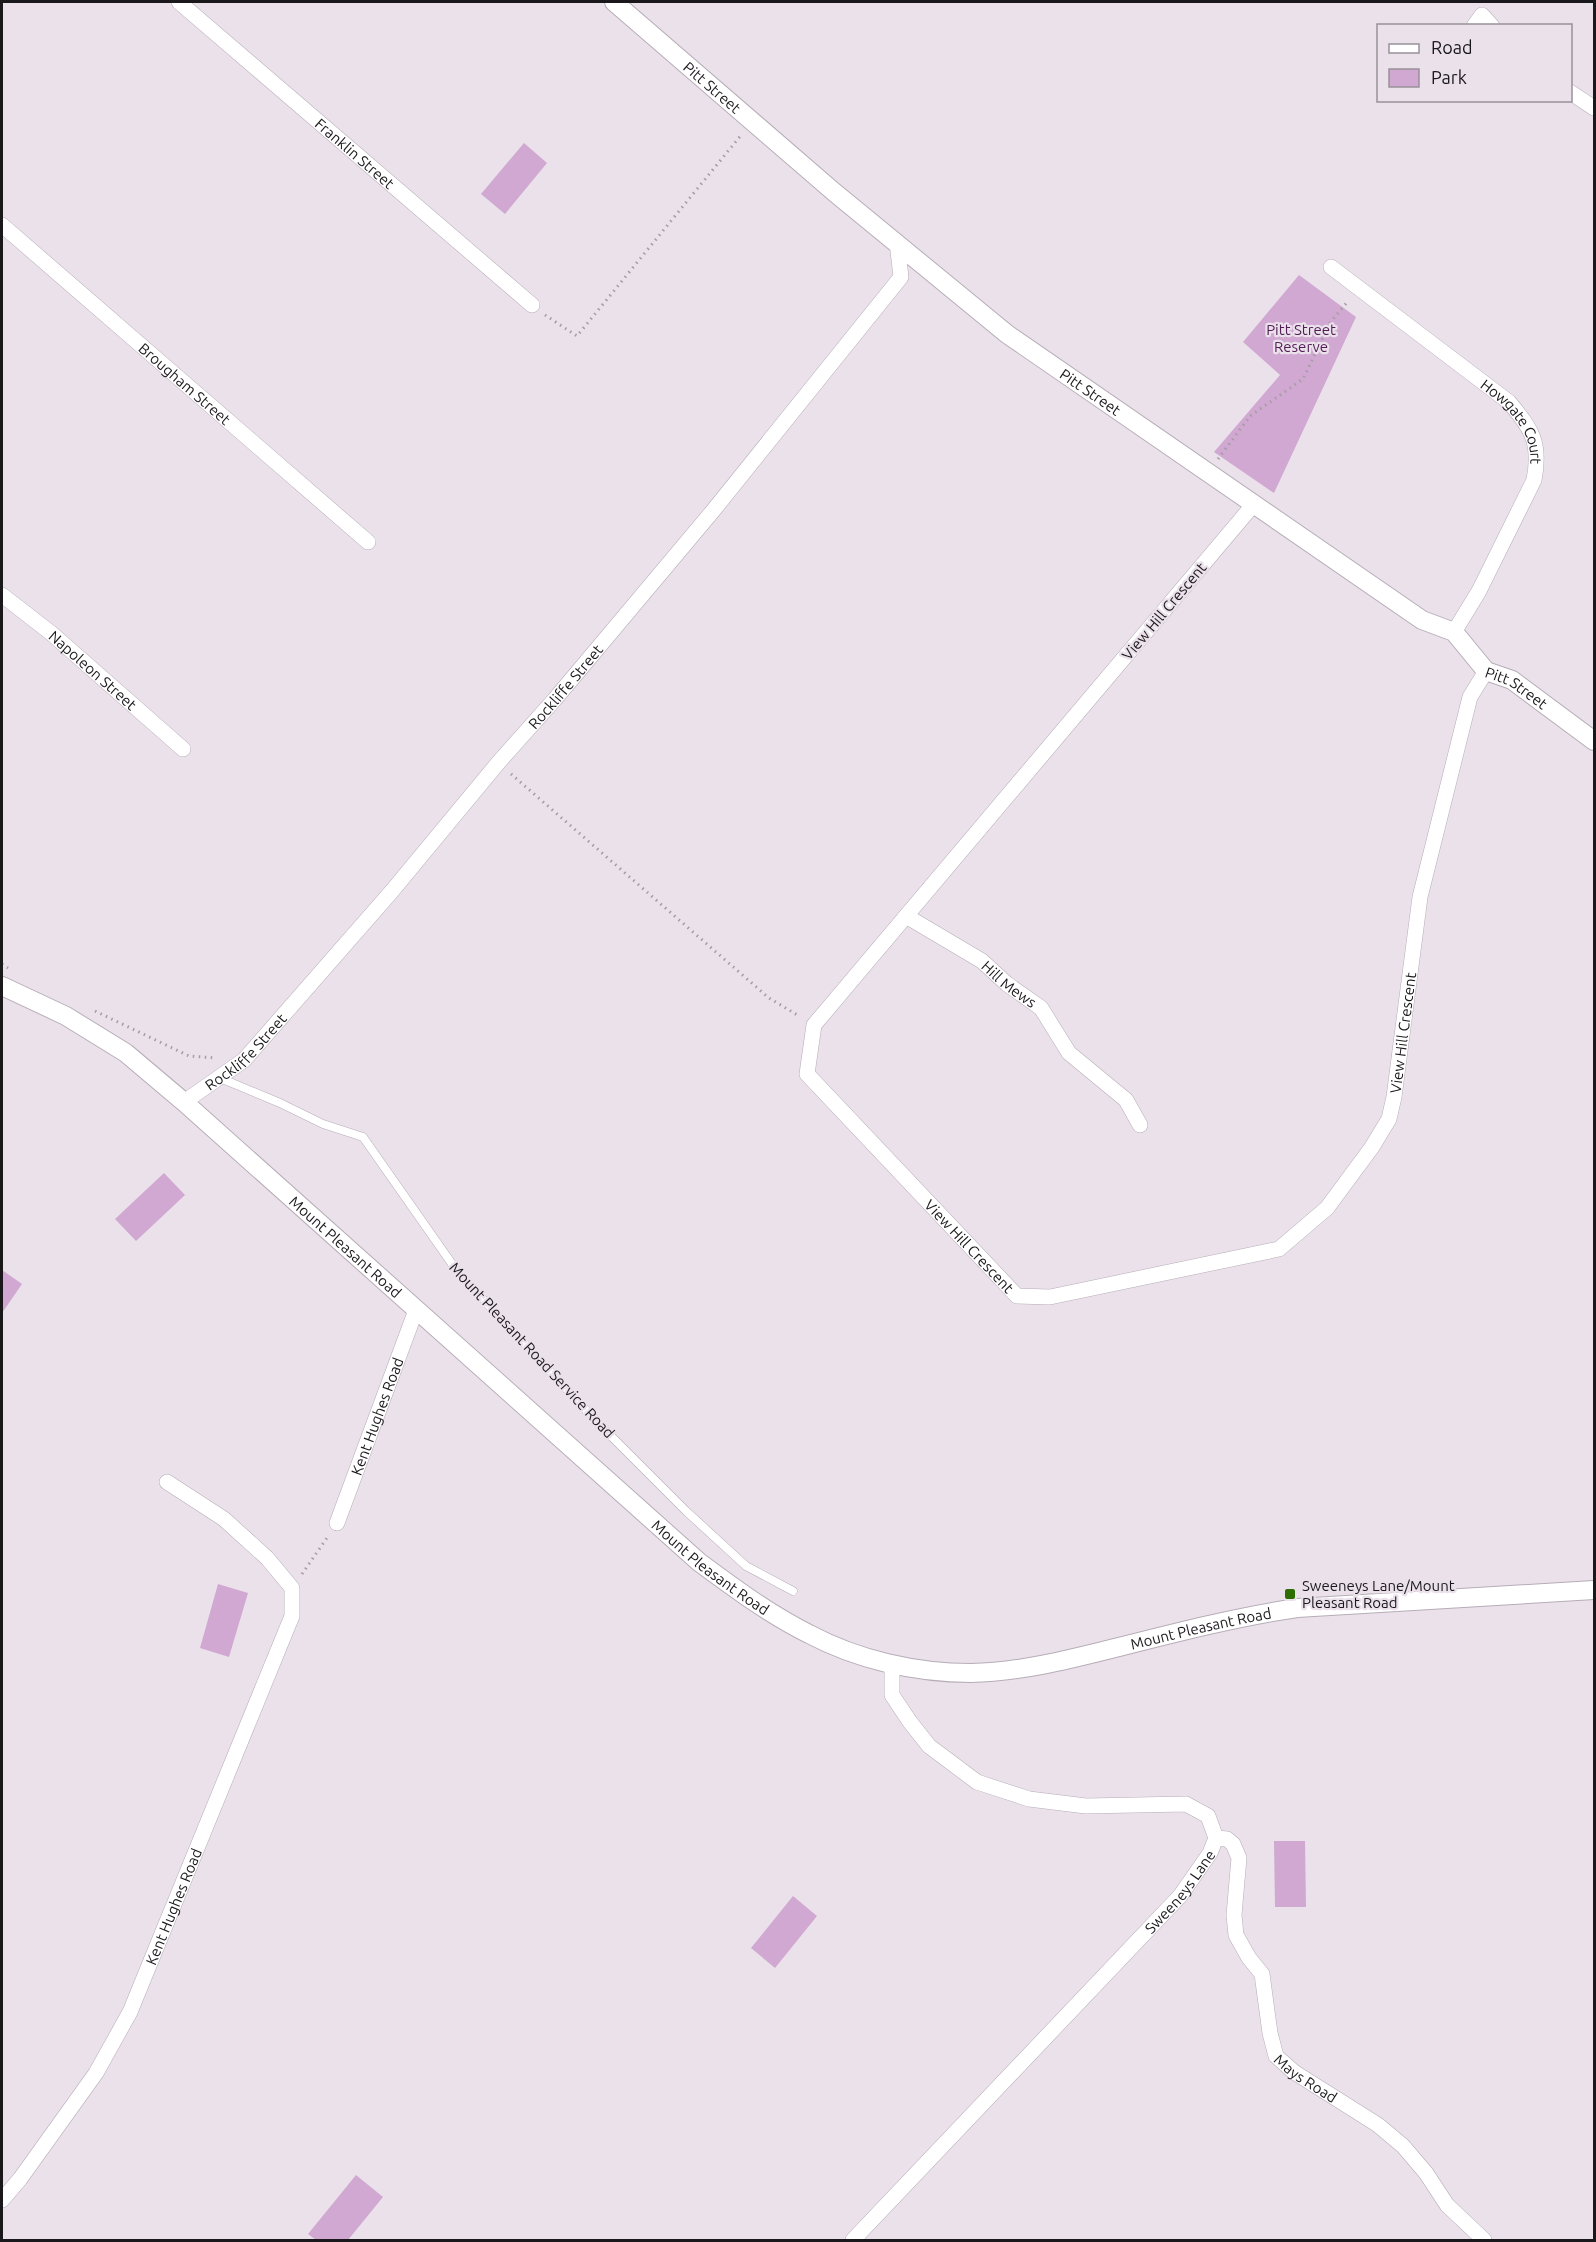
<svg xmlns="http://www.w3.org/2000/svg" width="1596" height="2242" font-family="Ubuntu,sans-serif">
	<style>
		.green { fill: #d0a8d1 }
		.lines { fill: none; stroke-linecap: round; stroke-linejoin: round }
		.service-casing { stroke: #b6adb7; stroke-width: 9 }
		.minor-casing { stroke: #b6adb7; stroke-width: 16 }
		.tertiary-casing { stroke: #b6adb7; stroke-width: 20 }
		.path { stroke: #a49da4; stroke-width: 3; stroke-dasharray: 1.5 4.5; stroke-linecap: butt }
		.service { stroke: #fff; stroke-width: 8 }
		.minor { stroke: #fff; stroke-width: 15 }
		.tertiary { stroke: #fff; stroke-width: 18 }
		.poi-dot { fill: #2e6d02; stroke: #ebe1eb; stroke-width: 2 }
		.labels { text-anchor: middle; dominant-baseline: central; stroke-width: 4.5; stroke-linejoin: round; paint-order: stroke }
		.street-label { font-size: 15px; fill: #1b181b; stroke: #ebe1eb }
		.park-label { font-size: 15px; fill: #511d54; stroke: #ebe1eb }
		.poi-label { font-size: 15px; fill: #1b181b; stroke: #ebe1eb; text-anchor: start }
	</style>
	<rect width="100%" height="100%" fill="#ebe1eb"/>
	<path class="green" d="M524,143L547,163L505,214L481,194Z
		M1299,275L1356,317L1274,493L1214,452L1280,375L1243,342Z
		M164,1173L185,1195L136,1241L115,1219Z
		M2,1270L22,1284L2,1313Z
		M218,1584L248,1593L229,1657L200,1648Z
		M1274,1841H1305L1306,1907H1275Z
		M793,1896L817,1916L775,1968L751,1948Z
		M356,2175L383,2197L348,2240H316L308,2234Z"/>
	<g class="lines">
		<g class="service-casing">
			<path id="service" d="M220,1078L280,1103L323,1124L363,1137L457,1271L597,1422L686,1511L746,1566L793,1591"/>
		</g>
		<g class="minor-casing">
			<g id="minor">
				<path id="s1" d="M179,2L532,305"/>
				<path d="M1474,26L1482,15L1492,26"/>
				<path d="M1570,92L1594,108"/>
				<path id="s2" d="M2,225L368,542"/>
				<path id="s3" d="M1331,267L1509,402C1532,429 1541,443 1534,480L1479,591L1454,632"/>
				<path id="s4" d="M1254,504L814,1025L807,1074L1017,1296L1050,1297L1279,1249L1327,1208L1372,1147L1389,1119L1394,1097L1420,897L1470,697L1486,671"/>
				<path id="s5" d="M2,595L51,633L183,749"/>
				<path id="s6" d="M906,916L982,961L1007,984L1041,1008L1069,1053L1126,1100L1140,1125"/>
				<path id="s7" d="M184,1102L244,1060L392,891L498,763L555,699L712,512L901,277L897,242"/>
				<path id="s8" d="M337,1523L416,1310"/>
				<path id="s9" d="M1216,1838L1227,1839L1233,1844L1239,1858L1234,1915L1236,1935L1249,1958L1262,1974L1270,2033L1276,2056L1294,2072L1378,2125L1403,2146L1426,2173L1447,2205L1484,2240"/>
				<path id="s10" d="M2,2200L20,2179L96,2073L130,2012L292,1616V1588L267,1558L224,1519L167,1482"/>
				<path id="s11" d="M853,2240L1180,1896L1210,1853L1216,1838L1208,1816L1186,1804L1086,1806L1029,1799L977,1782L929,1746L910,1722L892,1695V1664"/>
			</g>
		</g>
		<g class="tertiary-casing">
			<g id="tertiary">
				<path id="s12" d="M614,2L834,192L1007,334L1422,620L1454,632L1486,671L1512,680L1594,741"/>
				<path id="s13" d="M2,986L66,1016L126,1053L184,1102L699,1562C734,1588 769,1614 809,1634C858,1660 916,1673 971,1673C1022,1672 1071,1659 1119,1647C1178,1632 1237,1617 1297,1608L1594,1590"/>
			</g>
		</g>
		<path class="path" d="M545,315L577,336L742,134
			M1218,459L1250,416L1303,379L1330,323L1348,301
			M511,774L769,998L799,1016
			M2,964L8,968
			M95,1011L189,1056L216,1058
			M302,1574L329,1535"/>
		<use href="#service" class="service"/>
		<use href="#minor" class="minor"/>
		<use href="#tertiary" class="tertiary"/>
	</g>
	<rect class="poi-dot" x="1284" y="1588" width="12" height="12" rx="3"/>
	<g class="labels">
		<g class="street-label">
			<text stroke="none"><textPath href="#s12" startOffset="130">Pitt Street</textPath></text>
			<text stroke="none"><textPath href="#s1" startOffset="232">Franklin Street</textPath></text>
			<text stroke="none"><textPath href="#s2" startOffset="242">Brougham Street</textPath></text>
			<text stroke="none"><textPath href="#s12" startOffset="616">Pitt Street</textPath></text>
			<text stroke="none"><textPath href="#s3" startOffset="242">Howgate Court</textPath></text>
			<text transform="translate(1164 611) rotate(-50)">View Hill Crescent</text>
			<text stroke="none"><textPath href="#s5" startOffset="118">Napoleon Street</textPath></text>
			<text stroke="none"><textPath href="#s7" startOffset="566">Rockliffe Street</textPath></text>
			<text stroke="none"><textPath href="#s12" startOffset="1138">Pitt Street</textPath></text>
			<text stroke="none"><textPath href="#s6" startOffset="124">Hill Mews</textPath></text>
			<text stroke="none"><textPath href="#s4" startOffset="1563">View Hill Crescent</textPath></text>
			<text stroke="none"><textPath href="#s7" startOffset="80">Rockliffe Street</textPath></text>
			<text stroke="none"><textPath href="#s13" startOffset="434">Mount Pleasant Road</textPath></text>
			<text stroke="none"><textPath href="#s4" startOffset="968">View Hill Crescent</textPath></text>
			<text transform="translate(532 1350) rotate(47)">Mount Pleasant Road Service Road</text>
			<text stroke="none"><textPath href="#s8" startOffset="114">Kent Hughes Road</textPath></text>
			<text stroke="none"><textPath href="#s13" startOffset="920">Mount Pleasant Road</textPath></text>
			<text stroke="none"><textPath href="#s13" startOffset="1442">Mount Pleasant Road</textPath></text>
			<text stroke="none"><textPath href="#s11" startOffset="478">Sweeneys Lane</textPath></text>
			<text stroke="none"><textPath href="#s10" startOffset="342">Kent Hughes Road</textPath></text>
			<text stroke="none"><textPath href="#s9" startOffset="279">Mays Road</textPath></text>
		</g>
		<g class="park-label">
			<text x="1301" y="329">Pitt Street<tspan x="1301" dy="17">Reserve</tspan></text>
		</g>
		<g class="poi-label">
			<text x="1302" y="1585">Sweeneys Lane/Mount<tspan x="1302" dy="17">Pleasant Road</tspan></text>
		</g>
	</g>
	<rect width="1596" height="2242" fill="none" stroke="#1b181b" stroke-width="6"/>
	<rect x="1377" y="24" width="195" height="78" fill="#ebe1eb" stroke="#989198" stroke-width="1.5"/>
	<rect x="1389" y="44" width="30" height="9" fill="#ffffff" stroke="#989198" stroke-width="1.5"/>
	<text x="1431" y="54" font-size="18" fill="#1b181b">Road</text>
	<rect x="1389" y="69" width="30" height="18" fill="#d0a8d1" stroke="#989198" stroke-width="1.5"/>
	<text x="1431" y="84" font-size="18" fill="#1b181b">Park</text>
</svg>
